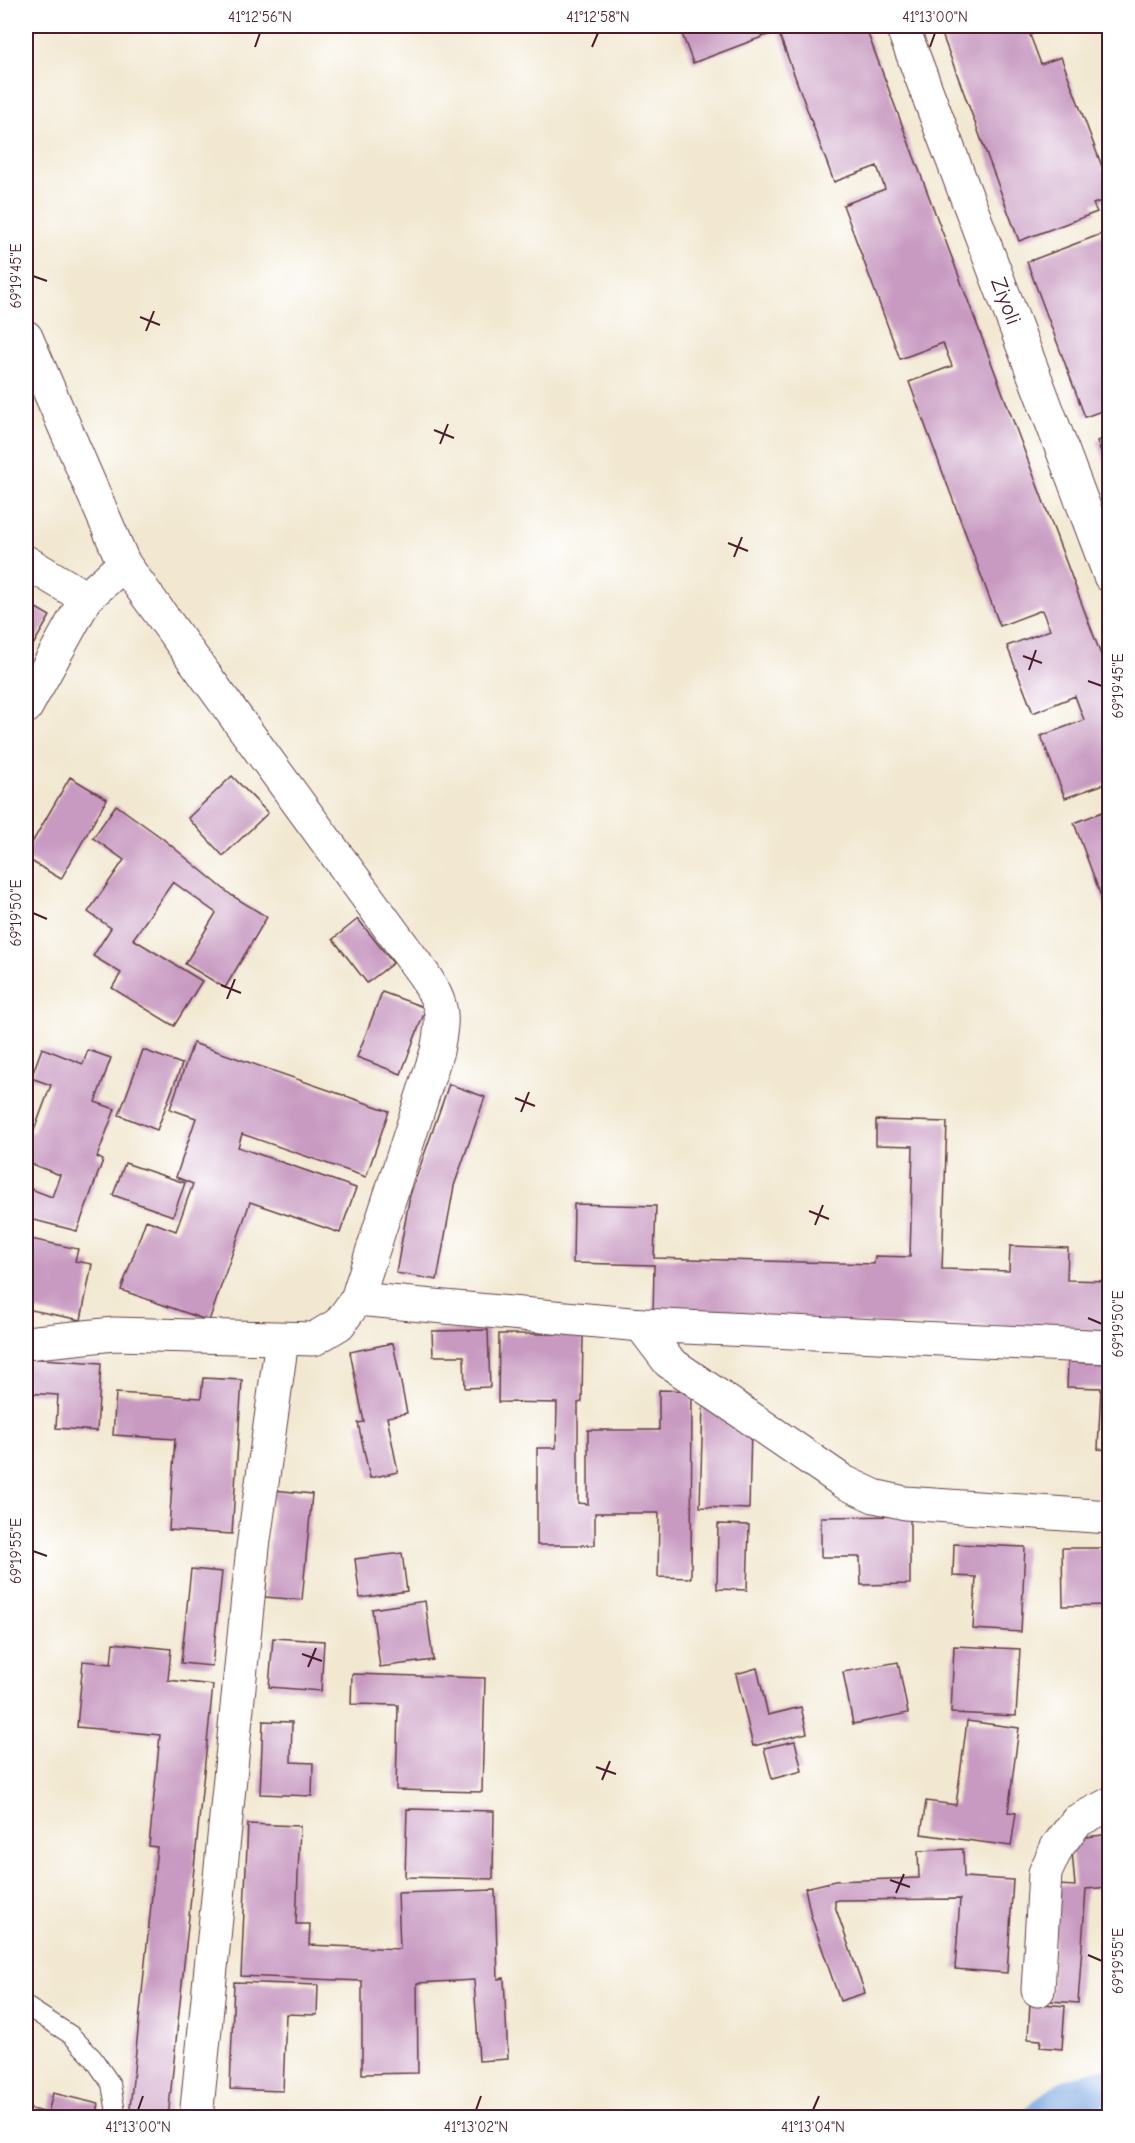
<svg xmlns="http://www.w3.org/2000/svg" width="1135" height="2143" font-family="'Comic Neue',sans-serif">
	<style>
		.lines { fill: none; stroke-linecap: round; stroke-linejoin: round }
		.canal { stroke: #76a4df; stroke-width: 36 }
		.building { fill: #c89ac1 }
		.lane-casing { stroke: #633d44; stroke-width: 20 }
		.street-casing { stroke: #633d44; stroke-width: 35 }
		.lane { stroke: #fff; stroke-width: 18 }
		.street { stroke: #fff; stroke-width: 33 }
		.ticks { fill: none; stroke: #4a1f2b; stroke-width: 2 }
		.labels { text-anchor: middle; dominant-baseline: central; stroke-width: 4.5; stroke-linejoin: round; paint-order: stroke }
		.street-label { font-size: 22px; fill: #4a1f2b; stroke: #fff }
		.neatline { fill: none; stroke: #4a1f2b; stroke-width: 2 }
		.ticks-label { font-size: 15px; text-anchor: middle; fill: #4a1f2b }
	</style>
	<rect width="100%" height="100%" fill="#fff"/>
	<filter id="ink" filterUnits="userSpaceOnUse"><feTurbulence type="fractalNoise" baseFrequency=".0167" numOctaves="2"/><feDisplacementMap in="SourceGraphic" scale="12" xChannelSelector="R" yChannelSelector="G"/><feConvolveMatrix kernelMatrix="1 2 1 2 8 2 1 2 1" color-interpolation-filters="sRGB"/></filter>
	<filter id="wash" filterUnits="userSpaceOnUse"><feTurbulence type="fractalNoise" baseFrequency=".008" numOctaves="4" result="noise"/><feDisplacementMap in="SourceGraphic" scale="24" xChannelSelector="R" yChannelSelector="G"/><feGaussianBlur stdDeviation="1.35" result="paint"/><feColorMatrix in="noise" values="0 0 0 0 0 0 0 0 0 0 0 0 0 0 0 0 0 1.4 0 .05"/><feComposite in="paint" operator="in"/></filter>
	<g filter="url(#wash)">
		<rect width="100%" height="100%" fill="#f2e8d1"/>
		<g class="lines">
			<path class="canal" d="M1041,2118L1069,2097L1110,2085"/>
		</g>
		<g id="blocks">
			<path class="building" d="M679,26H865L1110,679V788L1107,783L1065,798L1041,736L1084,720L1075,696L1033,713L1007,646L1050,630L1042,610L1000,626L909,382L952,366L943,343L900,359L843,205L885,189L877,166L834,182L778,31L693,63Z
				M939,26H1049L1050,27L1030,35L1041,64L1061,57L1110,188V198L1093,204L1097,212L1019,241Z
				M1104,233L1110,247V408L1085,417L1027,262Z
				M1110,437V473H1109L1097,441Z
				M26,602L50,616L26,657Z
				M232,776L268,813L223,856L188,818Z
				M70,777L107,799L61,879L26,858V853Z
				M116,805L162,838L231,895L267,917L225,988L185,964L216,913L173,882L133,939L202,981L174,1026L112,988L121,973L93,956L111,928L88,912L124,860L93,838Z
				M1110,809V918H1109L1074,823Z
				M358,919L393,963L367,983L333,939Z
				M382,992L426,1008L401,1074L357,1057Z
				M193,1043L389,1111L366,1177L242,1134L238,1147L356,1188L340,1233L250,1202L209,1321L121,1290L146,1220L176,1231L193,1184L176,1177L196,1118L170,1109Z
				M42,1048L83,1064L88,1050L111,1058L95,1102L115,1109L97,1157L103,1160L77,1231L26,1218V1187L52,1197L60,1175L26,1162V1131L33,1133L51,1085L31,1078Z
				M143,1050L182,1064L157,1130L119,1115Z
				M449,1084L485,1097L454,1186L437,1280L396,1273L410,1195Z
				M876,1120L947,1122L942,1269L1009,1271L1010,1246L1068,1248L1067,1280L1110,1281V1330L653,1317L654,1265L573,1263L574,1204L656,1206L654,1258L874,1264L875,1256L910,1257L913,1146L876,1145Z
				M125,1163L185,1183L173,1216L113,1195Z
				M26,1238L78,1249L75,1261L92,1264L81,1320L26,1309Z
				M488,1330L490,1387L465,1388L464,1356H433L432,1331Z
				M499,1334H583L582,1402L578,1403V1503L588,1504V1430H659V1390L692,1391L691,1578L658,1577L659,1513H595V1545H537V1448H556L557,1403L498,1402Z
				M393,1343L407,1413L387,1417L398,1472L370,1478L358,1423L364,1422L350,1352Z
				M26,1358L101,1363L97,1431L56,1428L58,1395L26,1393Z
				M1068,1362L1110,1364V1450L1098,1449L1101,1388L1067,1387Z
				M203,1378L242,1380L232,1534L169,1530L175,1439L113,1435L116,1393L201,1398Z
				M703,1405L751,1429L749,1509L700,1507Z
				M274,1490L312,1494L302,1600L265,1597Z
				M910,1516V1584L861,1585L860,1557H821V1517Z
				M718,1524L749,1525L747,1590L717,1589Z
				M954,1544L1025,1547L1021,1632L973,1629L976,1577L953,1576Z
				M1062,1548H1110V1605L1063,1606Z
				M402,1553L407,1591L360,1598L355,1559Z
				M191,1569L222,1572L212,1666L181,1663Z
				M425,1601L433,1660L380,1667L372,1609Z
				M273,1638L324,1641L321,1691L269,1687Z
				M113,1643L171,1649L168,1680L213,1685L168,2118H129L157,1847L149,1846L160,1735L77,1727L83,1661L111,1664Z
				M954,1646L1020,1649L1016,1716L951,1713Z
				M898,1662L908,1713L853,1724L843,1672Z
				M757,1668L768,1715L801,1707L807,1733L753,1746L736,1674Z
				M352,1674L485,1678L482,1792L396,1790L398,1705L351,1704Z
				M263,1721L292,1722L291,1762L313,1763L312,1796L260,1794Z
				M967,1721L1019,1728L1008,1812L1016,1813L1011,1846L921,1834L926,1801L956,1805Z
				M795,1741L802,1771L772,1779L764,1748Z
				M407,1809L494,1811L493,1879L405,1877Z
				M248,1824L300,1826L296,1924H310L309,1945L400,1949L398,1893L495,1890L498,1979L504,1978L508,2059L479,2061L474,1980L417,1983L418,2073L362,2074V1981L241,1976Z
				M1110,1834V1887L1086,1889L1078,2003L1050,2001L1058,1885L1075,1886L1071,1839Z
				M963,1849L964,1877L1013,1880L1007,1973L955,1969L960,1899L839,1900L835,1901V1906L865,1993L840,2001L811,1916L805,1888L835,1881L919,1878L918,1851Z
				M234,1982L318,1985L317,2015L286,2014L283,2091L230,2089Z
				M1030,2003L1065,2006L1062,2049L1040,2047L1041,2040L1028,2039Z
				M53,2093L99,2104L96,2118H26V2108L48,2113Z
				M228,2112L278,2116V2118H226Z"/>
		</g>
	</g>
	<g filter="url(#ink)">
		<use href="#blocks" fill-opacity="0" stroke="#633d44" stroke-width="1.5"/>
		<g class="lines">
			<g class="lane-casing">
				<path id="lane" d="M26,2006L71,2035L93,2058L111,2084L117,2118"/>
			</g>
			<g class="street-casing">
				<g id="street">
					<path id="s1" d="M902,26L1110,576"/>
					<path d="M26,337L124,564L424,975C444,1007 444,1014 437,1051L357,1299L339,1324L314,1339L114,1334L26,1343"/>
					<path d="M26,562L86,598"/>
					<path d="M26,707L86,598L124,564"/>
					<path d="M357,1299L641,1325L669,1362L844,1482L874,1496L905,1503L1110,1517"/>
					<path d="M641,1325L1110,1347"/>
					<path d="M1038,1990L1045,1873L1057,1847L1077,1821L1110,1804"/>
					<path d="M196,2118L253,1547L282,1340"/>
				</g>
			</g>
			<use href="#lane" class="lane"/>
			<use href="#street" class="street"/>
		</g>
	</g>
	<path class="ticks" d="M255,47L260,33M592,47L598,33M930,47L935,33M33,276L47,281M140,317L160,325M146,331L154,311M434,430L454,438M440,444L448,424M728,543L748,551M734,557L742,537M1023,656L1042,663M1029,670L1036,650M1088,681L1102,686M33,913L47,919M221,985L241,993M227,999L235,979M515,1098L535,1106M521,1112L529,1092M809,1211L829,1219M815,1225L823,1205M1088,1318L1102,1324M33,1551L47,1556M302,1654L322,1661M308,1667L316,1648M596,1767L616,1774M602,1780L610,1761M890,1880L910,1887M896,1893L904,1874M1088,1955L1102,1961M138,2110L143,2096M476,2110L481,2096M813,2110L819,2096"/>
	<g class="labels">
		<g class="street-label">
			<text stroke="none"><textPath href="#s1" startOffset="294">Ziyoli</textPath></text>
		</g>
	</g>
	<rect width="1135" height="2143" fill="none" stroke="#fff" stroke-width="66"/>
	<rect x="33" y="33" width="1069" height="2077" class="neatline"/>
	<g class="ticks-label">
		<text x="260" y="22">41°12'56"N</text>
		<text x="598" y="22">41°12'58"N</text>
		<text x="935" y="22">41°13'00"N</text>
		<text transform="translate(16 276) rotate(-90)" y="5">69°19'45"E</text>
		<text transform="translate(1118 686) rotate(-90)" y="5">69°19'45"E</text>
		<text transform="translate(16 913) rotate(-90)" y="5">69°19'50"E</text>
		<text transform="translate(1118 1324) rotate(-90)" y="5">69°19'50"E</text>
		<text transform="translate(16 1551) rotate(-90)" y="5">69°19'55"E</text>
		<text transform="translate(1118 1961) rotate(-90)" y="5">69°19'55"E</text>
		<text x="138" y="2132">41°13'00"N</text>
		<text x="476" y="2132">41°13'02"N</text>
		<text x="813" y="2132">41°13'04"N</text>
	</g>
</svg>
